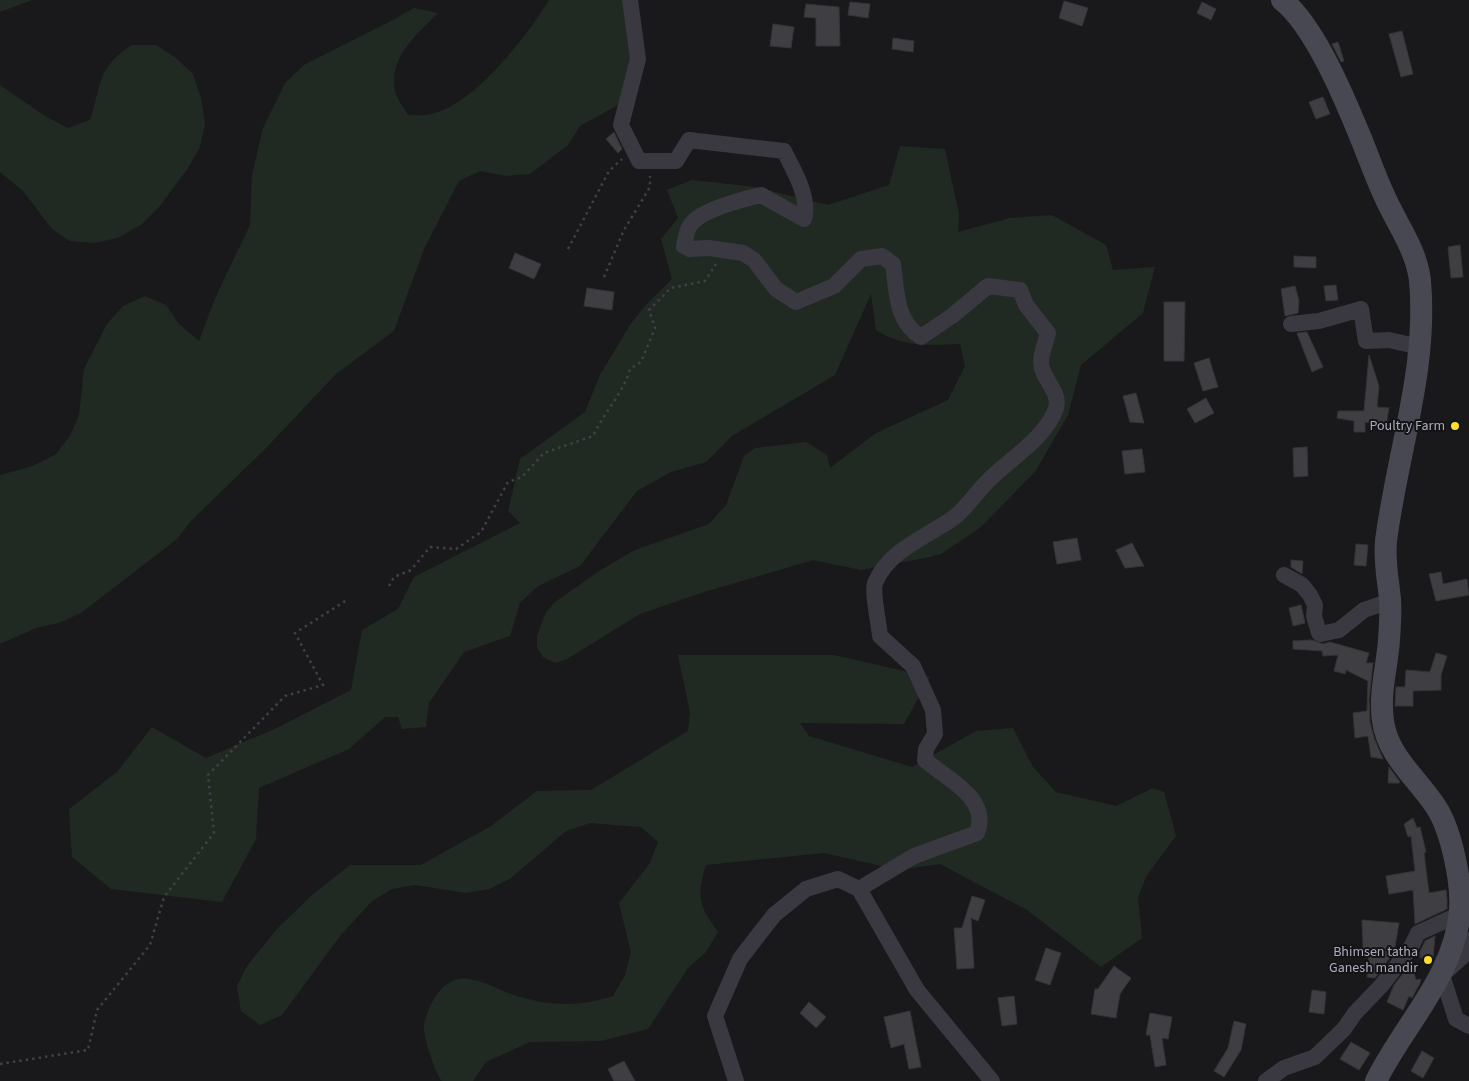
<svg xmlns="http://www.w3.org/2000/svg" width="1469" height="1081" font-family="'Source Sans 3',sans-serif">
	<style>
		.green { fill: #202a23 }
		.building { fill: #3e3e43; stroke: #343337 }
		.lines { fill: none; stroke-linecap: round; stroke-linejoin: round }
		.path { stroke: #3f4048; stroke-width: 2.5; stroke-dasharray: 2.5 4; stroke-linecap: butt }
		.minor { stroke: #3a3941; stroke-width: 16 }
		.secondary { stroke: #474851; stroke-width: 22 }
		.poi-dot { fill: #fedf2e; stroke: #141416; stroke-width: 2 }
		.labels { text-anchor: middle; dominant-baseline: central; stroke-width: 4; stroke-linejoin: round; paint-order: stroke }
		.poi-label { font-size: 14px; fill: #aaacbc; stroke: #141416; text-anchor: end }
	</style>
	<rect width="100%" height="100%" fill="#19191b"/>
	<path class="green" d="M0,0H32L0,12Z
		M549,0H628L635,57L620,104L580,126L568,145L530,174L505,176L480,171L459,181L424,249L394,331L336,374L267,447L191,521L177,539L81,613L59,623L36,628L0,644V475L33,466L55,455L70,436L79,415L84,369L107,324L123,306L145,296L166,305L179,324L199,341L216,296L250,225L252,175L263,128L285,83L304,65L391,21L414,8L438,13C416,36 389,56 395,91C397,99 404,108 408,115C415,115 424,116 431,114C473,106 528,35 549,0Z
		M132,45H156L176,58L193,74L201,98L205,124L200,147L188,168L160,206L142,224L118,238L94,243L70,241L52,229L24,192L0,172V85L45,116L68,128L90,120C102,84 97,67 132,45Z
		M900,146L945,149L959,214L958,232L1010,218L1052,215L1106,245L1113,270L1155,267L1143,313L1081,365L1068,415L1035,472L981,527L941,554L930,557L861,570L813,560L701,593L640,614L567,659L555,663L543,657L537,648V636L546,612L555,602L599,571L635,550L709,524L726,505L744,456L755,448L806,442L827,455L830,468L876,433L948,400L965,366L960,344C928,345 904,348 876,330L871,294L835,375L732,436L706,462L671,472L637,491L580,566L538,586L520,603L510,636L464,652L429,703L426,727L402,729L398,717H385L349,749L259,788L256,839L222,902L111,889L72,857L69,809L117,772L152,727L206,758L277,728L351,690L362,630L398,609L414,577L520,523L508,511L520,459L585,412L600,375L630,325L644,307L672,279L661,239L678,218L667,190L692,180L755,187L828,205L889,185Z
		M678,655H834L930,677L904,724L800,723L809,736L912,767L976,731L1013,728L1033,767L1056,792L1116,806L1153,788L1164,792L1176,836L1147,875L1138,897L1142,938L1101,967L1027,910L940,864L905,869L890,868L824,853L706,865C696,897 699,906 718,932L706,952L688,968L648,1029L601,1041L530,1042L486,1062L473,1081H442C435,1073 422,1034 424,1024C429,1003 444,975 468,979C481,980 496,988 508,993C545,1006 577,1008 613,996L625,975L631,952L619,903L650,863L658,842L641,827L590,823L566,831L511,878L489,889L466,893L415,885L392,889L372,901L340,936L282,1015L260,1025L241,1011L237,986L247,966L277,929L312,895L350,865H421L491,826L537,791L591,790L688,731L690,712Z"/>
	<path class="building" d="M1064,1L1088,8L1082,26L1059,18Z
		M850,2L870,4L868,18L848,15Z
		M1202,2L1216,9L1211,20L1197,13Z
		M806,4L839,7L840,46H816V18L804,17Z
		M773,24L794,27L791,48L770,46Z
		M1402,31L1413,74L1401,77L1389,34Z
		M893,38L914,41L913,52L892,49Z
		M1338,42L1344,61L1341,62L1332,44Z
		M1323,97L1330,114L1316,119L1309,102Z
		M614,132L622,149L618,153L606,139Z
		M1460,245L1463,277L1451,278L1448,247Z
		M515,253L541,264L534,279L509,268Z
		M1294,256L1316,257V268L1294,267Z
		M1336,285L1338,300L1326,301L1324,286Z
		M1295,286L1299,301L1298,313L1285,316L1281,289Z
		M587,288L614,292L612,310L584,306Z
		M1164,302H1185L1184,361H1164Z
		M1307,332L1323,367L1312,372L1297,333Z
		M1369,355L1379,386L1377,407L1389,408L1386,426L1365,422V432H1354V421L1337,418L1338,411H1364Z
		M1209,358L1218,387L1203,391L1194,363Z
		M1136,393L1144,423L1130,422L1123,396Z
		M1206,398L1214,413L1195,423L1187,409Z
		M1307,447L1308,476L1294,477L1293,448Z
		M1142,449L1145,472L1125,474L1122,451Z
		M1077,538L1081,560L1057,564L1053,542Z
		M1132,543L1144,566L1125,568L1116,550Z
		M1356,544L1368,545L1366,566L1354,565Z
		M1291,560L1303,561L1302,574L1291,567Z
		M1441,572L1443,584L1467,579L1469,595L1436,601L1429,574Z
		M1301,605L1305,623L1293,626L1289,608Z
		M1312,640L1323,644L1330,642L1369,653L1366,663H1373L1369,699L1370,722L1374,738L1383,759L1371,757L1368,736L1355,738L1353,713L1367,711L1368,681L1346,670L1345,674L1334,671L1338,655L1323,656L1322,651L1293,649V641Z
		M1436,653L1447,656L1441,675V690L1413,691V706H1395L1396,687H1405L1406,670L1430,672Z
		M1389,767L1400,782L1399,783H1388Z
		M1413,818L1417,828L1420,827L1426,852L1424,853L1429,893L1446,890L1447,899V909L1415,924L1413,890L1389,894L1386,876L1415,871L1411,836L1408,837L1404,824Z
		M972,896L985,900L978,921L971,918L974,968L957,969L954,928H962Z
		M1362,920L1399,923L1394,952L1375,978L1367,977L1369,948H1363Z
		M1435,936L1433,958H1420V952L1425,941Z
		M1046,948L1061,953L1050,985L1035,980Z
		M1114,966L1131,978L1120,994L1116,1018L1091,1014L1095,989H1098Z
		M1409,966H1412L1416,980L1421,979L1420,983L1412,998L1409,996L1403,1010L1387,1002L1394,985Z
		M1312,990L1326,992L1324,1014L1309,1012Z
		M1014,996L1017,1024L1002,1026L998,998Z
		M809,1002L826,1017L816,1028L800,1013Z
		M910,1011L921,1067L909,1069L904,1044L891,1048L884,1017Z
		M1150,1013L1172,1017L1168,1039L1162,1038L1166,1065L1155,1067L1150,1035H1146Z
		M1234,1021L1246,1024L1241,1050L1224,1077L1214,1071L1228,1048Z
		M1351,1042L1370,1053L1359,1070L1340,1059Z
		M1422,1051L1434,1058L1423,1078L1411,1071Z
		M624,1061L635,1081H614L608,1069Z"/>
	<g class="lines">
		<path class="path" d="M568,249L609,171L622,159
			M604,277L624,230L650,187V176
			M389,586L394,577L411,570L430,547L456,549L481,532L508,482L522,477L544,453L593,436C604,412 623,394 630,369L641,362L655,328L649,310L671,288L705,281L716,264
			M0,1064L88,1050L97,1010L150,945L164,897L214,833L208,775L285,696L323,685L295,633L347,600"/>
		<path class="minor" d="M630,0L638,59L621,125L639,161H676L689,140L784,151C794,171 810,197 804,219L761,195C744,199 706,209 694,221C687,227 686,236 684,246L690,249L709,248L743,253L754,260L776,289L796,302L834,286L861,259L882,256L893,264C897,291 895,321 921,337L952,316L988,286L1020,290L1026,305L1048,333C1046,342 1041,353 1041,362C1041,379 1061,391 1056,408C1047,437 1007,461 987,482C976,493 967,507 956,516C928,537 889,549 875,583C872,593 879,624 880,636L913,666L933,710L935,734L926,749L925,760C945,778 991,798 977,833L914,856L859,889
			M1291,324L1319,321L1361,309L1366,341L1389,340L1420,347
			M1284,575L1302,585L1310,595L1315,605L1314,616L1319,633L1321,634L1339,630L1364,610L1390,601
			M1469,940L1462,957L1442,975L1456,1019L1469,1026
			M736,1081L715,1016L740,959L774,915L806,889L838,879L859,889L917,990L992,1081
			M1266,1081L1284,1068L1315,1057L1344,1029L1355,1013L1381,986L1411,947L1418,933L1460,914"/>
		<path class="secondary" d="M1282,0C1314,25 1344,97 1360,136C1368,155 1375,176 1384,195C1396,223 1417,250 1420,281C1428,369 1397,454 1386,541C1384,561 1388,579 1390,599C1391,612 1390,626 1389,640C1387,668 1379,692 1383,721C1388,756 1415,776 1434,804C1451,827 1462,882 1460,910C1455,976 1404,1024 1376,1081"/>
	</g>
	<g class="poi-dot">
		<circle cx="1455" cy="426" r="5"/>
		<circle cx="1428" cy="960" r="5"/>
	</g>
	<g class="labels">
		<g class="poi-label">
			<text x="1445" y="426">Poultry Farm</text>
			<text x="1418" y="952">Bhimsen tatha<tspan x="1418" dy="16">Ganesh mandir</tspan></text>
		</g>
	</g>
</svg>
